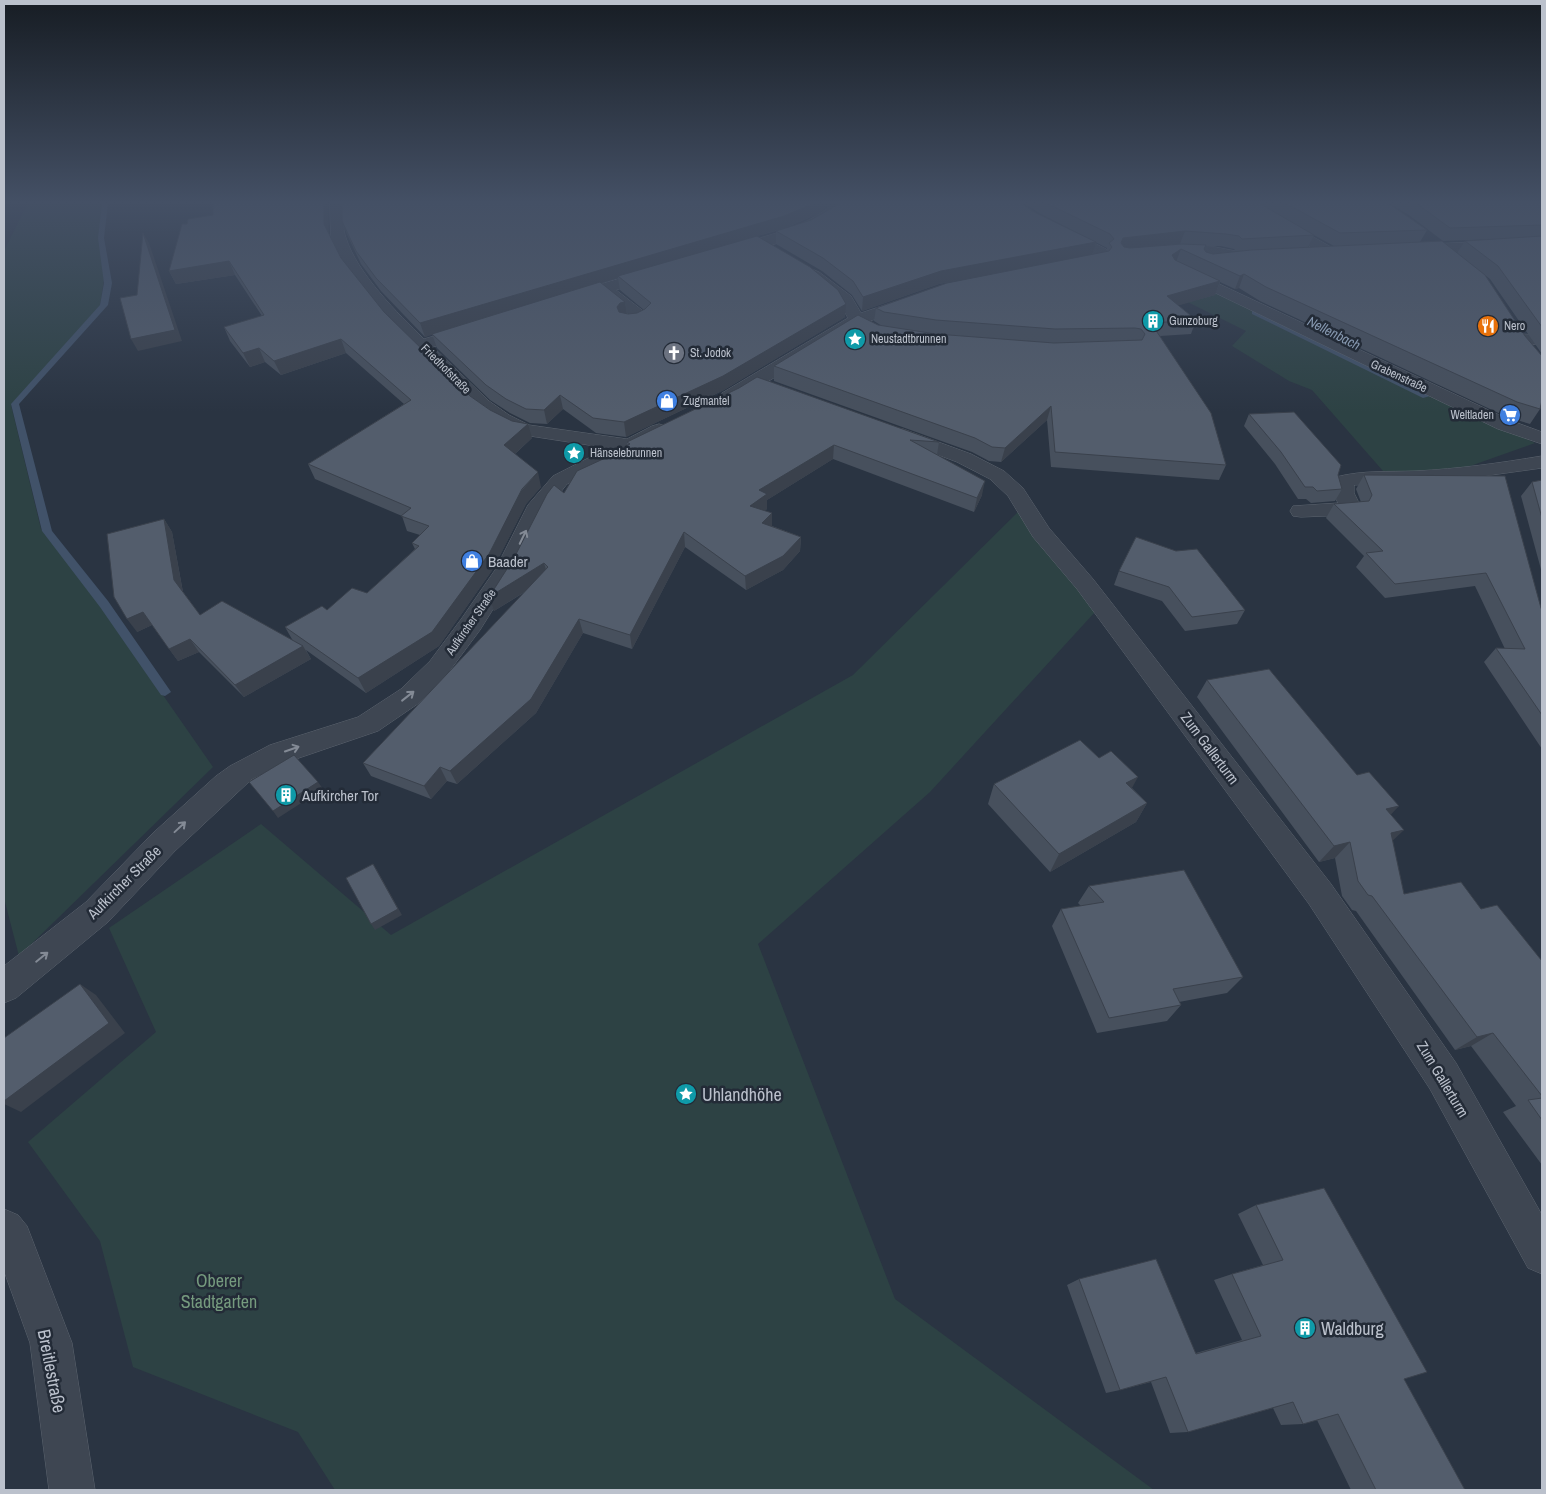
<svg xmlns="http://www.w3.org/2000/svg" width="1546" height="1494" font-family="'Archivo Narrow',sans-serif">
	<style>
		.green { fill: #2d4244 }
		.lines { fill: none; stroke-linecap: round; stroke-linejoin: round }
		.stream { fill: #415269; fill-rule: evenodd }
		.minor-casing { stroke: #5c646f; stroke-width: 1 }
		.minor { fill: #3e4652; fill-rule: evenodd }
		.wall { fill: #47505d; fill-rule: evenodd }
		.shaded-wall { fill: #3a414c }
		.building { fill: #535d6c; stroke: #3a414c }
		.oneway { stroke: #838a95 }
		.labels { text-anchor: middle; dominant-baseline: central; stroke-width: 5; stroke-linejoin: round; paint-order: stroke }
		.far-poi-label { font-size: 12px; fill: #bbc1cc; stroke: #232b37; text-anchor: start }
		.far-street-label { font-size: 12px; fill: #bbc1cc; stroke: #232b37 }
		.far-water-label { font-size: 14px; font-style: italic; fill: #8698b0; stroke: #232b37 }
		.poi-label { font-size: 15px; fill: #bbc1cc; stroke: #232b37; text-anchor: start }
		.street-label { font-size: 15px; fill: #bbc1cc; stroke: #232b37 }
		.near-poi-label { font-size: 18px; fill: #bbc1cc; stroke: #232b37; text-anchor: start }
		.near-park-label { font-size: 18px; fill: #759a7e; stroke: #232b37 }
		.near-street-label { font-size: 18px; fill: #bbc1cc; stroke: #232b37 }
	</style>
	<rect width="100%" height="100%" fill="#2a3442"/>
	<path class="green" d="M28,203H102L99,237L104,279L100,306L11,405L41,529L101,606L213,767L19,956L4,898V251Z
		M1167,268L1535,443L1442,476L1390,479L1312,390L1289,381L1232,346L1246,331L1129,273Z
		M1018,512L1095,612L930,792L758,944L895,1299L1154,1490H335L298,1432L133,1367L100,1241L28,1142L156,1032L109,928L261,824L391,935L853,675Z"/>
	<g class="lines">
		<path class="stream" d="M102,203H108L104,238L112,283L108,305L19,404L52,531L108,601L169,689L171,692L165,696L161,695L100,607L42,531L11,404L100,305L104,283L98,238Z
			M1252,310H1258L1430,396L1423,398L1252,314Z"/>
		<g class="minor-casing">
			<path id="minor" d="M330,203H344C344,214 342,228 346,238C357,273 398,314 424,339L471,325L477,326L479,330L477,334L433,347L489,401L509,415L529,425L627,439L652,426L659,424L666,426L669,430L666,434L567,484L549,507L517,571L480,630L448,673L419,703L378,731L290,761L252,779L175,851L108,922L16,998L4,1003V966L86,902L153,833L216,776L230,766L270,745L358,717L401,689L430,661L462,618L495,570L528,505L553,476L608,448L517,434L495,423L475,409L390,324L347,270L331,237Z
				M827,203H841L842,209C822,236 760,248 729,255L724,254L722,251L724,248C760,237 798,231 828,208Z
				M1004,203H1020L1040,216L1106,249L1108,252L1106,255H1096L1030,222Z
				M1236,203H1253L1338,251L1340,254L1338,257H1328Z
				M1542,239V247L1411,253L1406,252L1404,249L1406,246L1411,245Z
				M1215,247L1251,254L1253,257L1251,260L1246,261L1215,255L1168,256L1163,255L1161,252L1163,249L1168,248Z
				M655,268L660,270L663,273L660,276L616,290L651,317C646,324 631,328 622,325L620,322L622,319L631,316L602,294L571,303L565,301L563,298L565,295Z
				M1185,268L1512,421L1542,432V444L1498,429L1180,276L1177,273L1180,270Z
				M814,270L819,272L851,296L861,313L909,297L915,299L917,302L915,305L870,321L881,329L879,333H867L857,327L736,401L729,403L722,401L720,397L722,393L848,318L839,302L809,278L806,275L809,272Z
				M1519,334L1542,335V345L1513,343L1511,339L1513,335Z
				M903,429L971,454L1004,471L1023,488L1049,528L1093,579L1331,884L1456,1063L1542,1215V1274L1528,1268L1430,1089L1309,904L1077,589L1033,537L1008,496L990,479L957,462L896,439L893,435L896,431Z
				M1542,456V468L1448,481L1354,485V493L1362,509L1359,514L1351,515L1301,517L1293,516L1290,511L1293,506L1338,503C1334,495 1330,485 1336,477C1363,470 1389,472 1416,471C1458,469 1500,463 1542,456Z
				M4,1209L18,1215L27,1226L72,1343L95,1490H49L30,1343L4,1271Z"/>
		</g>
		<use href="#minor" class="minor"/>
	</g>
	<path class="wall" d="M342,203H827L826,207L818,214L785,228L1092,254L1106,252L1107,248L1041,214L1024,203H1388L1427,230L1420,242L1457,253L1465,241L1496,239L1443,241L1409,215L1388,203H1542V354L1490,279L1485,275L1540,409L1530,424L1507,417L1260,301L1239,288L1235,289L1220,282L1215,295L1178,305L1196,320L1191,334L1160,336L1226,465L1219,480L1051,467L1047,420L1001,462L989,461L972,452L774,381V366L878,325L882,326L874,321L876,308L1003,272L939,284L862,311L852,295L822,271L776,244V231L757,236L845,317L724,390L626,437L596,433L563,409L547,424L530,423L510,413L490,400L437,348L432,334L425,337L381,291L361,264L347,234L342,221ZM1303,229L1334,246L1308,247L1314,235ZM1205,246H1221L1234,249L1236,251L1213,254L1206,252L1204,249ZM618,278L620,290L644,310L637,313L627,314L625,302L601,284Z
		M213,215L329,234L341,258L384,312L470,396L532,438L515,454L541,487L526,504L493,569L439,646L366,693L306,650L311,659L244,697L199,652L178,661L152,625L137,632L164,519L172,532L183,592L200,615L293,641L285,627L367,593L415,549L412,543L420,535L407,531L402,516L315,479L308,464L404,404L346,353L281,375L265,362L250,367L230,341L224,327L262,316L235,275L176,284L169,271L187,224Z
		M739,388L939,442L937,455L982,495L974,512L833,459L767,500V509L764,511L772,513V526L801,537L800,551L783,570L746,590L685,547L632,649L583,633L536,713L457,784L447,781L431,799L371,776L363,763L525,592L494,611L489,597L564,493L625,449V446H627V442Z
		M1249,414L1338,475L1342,489L1335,501L1311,503L1306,499H1298L1275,464L1244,426Z
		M1364,475L1541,608L1542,610V749L1484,662L1496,648L1505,649L1475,586L1385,598L1356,567L1364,556L1326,518L1334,504L1361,502L1356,489Z
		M1542,480V573L1521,496L1532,482Z
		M1119,571L1245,610L1237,624L1185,631L1162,601L1114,585Z
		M1207,680L1357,775L1391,814L1392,840L1404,894L1481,909L1542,961V1165L1503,1112L1516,1106L1471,1046L1455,1050L1356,911L1352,910L1342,896L1335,858L1319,862L1197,697Z
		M994,784L1132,788L1147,803L1136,822L1050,872L988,804Z
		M1089,886L1243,977L1227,993L1179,1002L1181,1005L1167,1021L1097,1033L1052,926L1061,909L1081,906L1078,903Z
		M1256,1205L1404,1379L1465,1490H1351L1317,1420L1303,1424L1281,1425L1273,1408L1188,1432L1170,1433L1151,1382L1120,1390L1106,1393L1067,1285L1079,1279L1196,1353L1242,1340L1214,1280L1232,1274L1263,1265L1238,1214Z"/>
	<path class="shaded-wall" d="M324,203H328L329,237L324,224Z
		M815,203H827L826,207L818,214L784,228L620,278L618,276V278L425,337L420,323Z
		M1185,231L1180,244L1117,256L1123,238Z
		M143,233L149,243L182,341L138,351L131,339L175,330Z
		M1096,242L1092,255L939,284L862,311L863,297L941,271Z
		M1181,249L1176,262L1172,255Z
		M229,261L235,275L176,284L169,271Z
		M1244,274L1239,288L1235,289L1240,276Z
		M1220,281L1215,295L1163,310L1167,296Z
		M625,302L627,315L621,317L617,307L620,303Z
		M846,304L845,317L724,390L626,437L624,422Z
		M341,339L346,353L281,375L274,361Z
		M259,348L265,362L250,367L243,353Z
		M560,395L563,409L547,424L544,410Z
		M1051,406L1047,420L1001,462L1005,448Z
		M528,424L532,438L508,460L504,445Z
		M834,445L833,459L767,500V509L751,521L750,506L759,490Z
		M538,472L541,487L526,504L493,569L439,646L366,693L358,678Z
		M985,481L982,495L974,512L977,498Z
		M772,513V527L762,523Z
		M164,519L172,532L183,593L174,580Z
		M684,532L685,547L632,649L630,635Z
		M801,537L800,551L783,570L746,590L745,576Z
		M544,563L548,577L494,611L489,597Z
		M143,612L152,625L137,632L127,619Z
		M579,619L583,633L536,713L457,784L450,771Z
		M190,639L199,652L178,661L169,649Z
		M303,646L311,659L244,697L235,685Z
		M440,767L447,781L431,799L424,786Z
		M1138,777L1127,797L1126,783Z
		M318,782L323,789L278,818L273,811Z
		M1147,803L1136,822L1050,872L1059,854Z
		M1399,806L1383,823L1386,809Z
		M1404,830L1387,846L1391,833Z
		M1350,842L1335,858L1319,862L1334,846Z
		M373,864L377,870L402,915L375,930L371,924Z
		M80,984L96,995L125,1033L21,1112L4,1104V1101Z
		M1493,1033L1471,1046L1455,1050L1477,1037Z"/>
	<path class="building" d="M213,203H324V224L341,258L384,312L470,396L490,410L512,421L528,424L504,445L538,472L522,489L489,554L432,632L358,678L285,627L322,606L327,610L352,588L367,593L419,546L412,543L429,526L401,516L411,508L308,464L411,400L341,339L274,361L259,348L243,353L224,327L264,315L229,261L169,271L182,224H187L188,219L213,215Z
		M342,203H815L784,216L420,323L376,278L356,251L342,221Z
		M839,203H1021L1032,211L1096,242L941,271L863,297L853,281L823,258L776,231L811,220L837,205Z
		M1046,203H1259L1314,235L1242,239L1239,236L1226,234L1185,231L1123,238L1121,243L1124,247L1130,248L1182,244L1206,245L1204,249L1206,252L1213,254L1251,250L1442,241L1485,275L1525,336L1542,356V400L1540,409L1517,402L1266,287L1244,274L1240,276L1181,249L1172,255L1175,260L1220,281L1167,296L1196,320L1151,323L1211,413L1226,465L1055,452L1051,406L1005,448L992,447L975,438L774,366L858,315L878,325L936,334L1054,343L1142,340L1145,334L1141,329L1135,328L1055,329L936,320L884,312L876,308L947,283L1109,251L1112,247L1109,243L1114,239L1110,234Z
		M1285,203H1388L1427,230L1340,233Z
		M1416,203H1542V225L1450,228Z
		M143,233L175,330L131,339L120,298L137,295Z
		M757,236L810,267L838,290L846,304L723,376L624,422L593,418L560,395L544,410L526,409L506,399L486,385L432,334L600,282L625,302L620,303L617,307L619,312L628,314L637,313L645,309L651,303L618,276Z
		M1542,236V327L1498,266L1465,241Z
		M757,377L939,442L910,440L985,481L977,498L834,445L759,490L767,494L750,506L772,513L762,523L801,537L783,556L745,576L684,532L630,635L579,619L531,699L450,771L440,767L424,786L363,763L548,567L544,563L489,597L514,558L547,494L554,485L564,493L577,471L627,448L625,446L630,444L627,442L739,388Z
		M1294,412L1341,465L1338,475L1342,489L1317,491L1313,487H1305L1281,452L1249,414Z
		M1364,475L1505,476L1541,608L1542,610V715L1496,648L1525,649L1486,573L1395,584L1366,553L1383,551L1334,504L1369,501L1372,495Z
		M1542,480V518L1532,482Z
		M164,519L174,580L200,615L222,601L303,646L235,685L190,639L169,649L143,612L127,619L114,597L107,534Z
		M1136,537L1176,551L1197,549L1245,610L1192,617L1169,587L1119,571Z
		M1269,669L1357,775L1369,772L1399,806L1386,809L1404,830L1391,833L1404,894L1461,882L1481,909L1497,905L1542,961V1096L1493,1033L1477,1037L1372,896L1368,895L1358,881L1350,842L1334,846L1207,680Z
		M1080,740L1099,758L1111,751L1138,777L1126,783L1147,803L1059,854L994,784Z
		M294,755L318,782L273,811L249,782Z
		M373,864L398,909L371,924L346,878Z
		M1184,870L1243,977L1173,989L1181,1005L1109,1018L1061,909L1104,902L1089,886Z
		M80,984L109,1023L4,1101V1038Z
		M1542,1098V1120L1528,1100Z
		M1324,1188L1427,1372L1404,1379L1465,1490H1376L1338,1414L1303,1424L1293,1402L1188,1432L1166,1377L1120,1390L1079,1279L1156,1259L1196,1354L1261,1336L1232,1274L1283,1260L1256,1205Z"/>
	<defs><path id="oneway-shaft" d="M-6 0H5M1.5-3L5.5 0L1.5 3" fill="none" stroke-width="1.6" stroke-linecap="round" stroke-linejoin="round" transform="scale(1.25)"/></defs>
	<g class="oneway">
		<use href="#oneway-shaft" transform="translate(523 537) rotate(-64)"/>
		<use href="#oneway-shaft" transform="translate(408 696) rotate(-38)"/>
		<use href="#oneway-shaft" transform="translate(292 749) rotate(-19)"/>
		<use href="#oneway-shaft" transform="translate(180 827) rotate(-43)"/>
		<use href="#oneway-shaft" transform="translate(42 957) rotate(-39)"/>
	</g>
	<linearGradient id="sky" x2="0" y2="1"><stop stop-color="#171d24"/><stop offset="0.49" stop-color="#445065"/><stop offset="1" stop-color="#445065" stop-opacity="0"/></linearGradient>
	<rect width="1546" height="412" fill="url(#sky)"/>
	<defs>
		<g id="building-disc" transform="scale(1.125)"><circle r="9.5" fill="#0f9aa8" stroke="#232b37"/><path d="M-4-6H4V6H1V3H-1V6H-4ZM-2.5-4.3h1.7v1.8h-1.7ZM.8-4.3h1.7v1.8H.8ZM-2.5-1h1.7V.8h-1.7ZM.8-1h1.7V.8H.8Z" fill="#fff"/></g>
		<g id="restaurant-disc" transform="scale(1.125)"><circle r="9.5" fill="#e8710a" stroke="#232b37"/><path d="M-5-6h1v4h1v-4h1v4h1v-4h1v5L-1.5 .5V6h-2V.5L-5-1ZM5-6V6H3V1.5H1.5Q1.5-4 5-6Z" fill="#fff"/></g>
		<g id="sight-disc" transform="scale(1.125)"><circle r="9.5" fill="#0f9aa8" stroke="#232b37"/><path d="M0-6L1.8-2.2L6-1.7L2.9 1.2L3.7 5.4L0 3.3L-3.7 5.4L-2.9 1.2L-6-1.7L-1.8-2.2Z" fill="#fff"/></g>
		<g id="church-disc" transform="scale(1.125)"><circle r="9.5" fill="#6b7280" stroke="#232b37"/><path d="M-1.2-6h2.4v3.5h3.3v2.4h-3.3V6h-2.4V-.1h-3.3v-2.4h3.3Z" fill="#fff"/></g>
		<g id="shop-disc" transform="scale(1.125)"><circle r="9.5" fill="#3f7fe0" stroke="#232b37"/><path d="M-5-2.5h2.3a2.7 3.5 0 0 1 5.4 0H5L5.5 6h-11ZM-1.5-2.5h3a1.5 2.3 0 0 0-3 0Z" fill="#fff"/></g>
		<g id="supermarket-disc" transform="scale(1.125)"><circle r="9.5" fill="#3f7fe0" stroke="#232b37"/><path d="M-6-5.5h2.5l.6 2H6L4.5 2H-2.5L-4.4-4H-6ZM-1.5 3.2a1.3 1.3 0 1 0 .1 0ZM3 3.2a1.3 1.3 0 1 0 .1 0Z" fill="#fff"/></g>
	</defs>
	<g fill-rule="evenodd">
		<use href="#building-disc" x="1153" y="321"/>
		<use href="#restaurant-disc" x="1488" y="326"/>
		<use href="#sight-disc" x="855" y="339"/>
		<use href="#church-disc" x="674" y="353"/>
		<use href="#shop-disc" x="667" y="401"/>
		<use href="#supermarket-disc" x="1510" y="415"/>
		<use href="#sight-disc" x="574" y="453"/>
		<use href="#shop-disc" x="472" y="561"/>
		<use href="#building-disc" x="286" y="795"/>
		<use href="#sight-disc" x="686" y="1094"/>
		<use href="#building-disc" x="1305" y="1328"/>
	</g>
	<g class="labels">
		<g class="far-poi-label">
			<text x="1169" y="321">Gunzoburg</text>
			<text x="1504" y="326">Nero</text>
			<text x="871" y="339">Neustadtbrunnen</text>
			<text x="690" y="353">St. Jodok</text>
			<text x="683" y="401">Zugmantel</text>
			<text x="1494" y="415" text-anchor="end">Weltladen</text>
			<text x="590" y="453">Hänselebrunnen</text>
		</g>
		<g class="far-street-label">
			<text transform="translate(446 369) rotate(45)">Friedhofstraße</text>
			<text transform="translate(1399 376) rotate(25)">Grabenstraße</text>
			<text transform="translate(471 622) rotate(-55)">Aufkircher Straße</text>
		</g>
		<g class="far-water-label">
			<text transform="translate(1334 333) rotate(27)">Nellenbach</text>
		</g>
		<g class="poi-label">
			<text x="488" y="561">Baader</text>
			<text x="302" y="795">Aufkircher Tor</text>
		</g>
		<g class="street-label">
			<text transform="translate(1210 748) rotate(53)">Zum Gallerturm</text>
			<text transform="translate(124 882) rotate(-45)">Aufkircher Straße</text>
			<text transform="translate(1443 1079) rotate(59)">Zum Gallerturm</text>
		</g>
		<g class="near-poi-label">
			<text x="702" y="1094">Uhlandhöhe</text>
			<text x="1321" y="1328">Waldburg</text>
		</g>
		<g class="near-park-label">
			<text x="219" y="1280">Oberer<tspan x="219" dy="21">Stadtgarten</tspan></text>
		</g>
		<g class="near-street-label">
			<text transform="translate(52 1371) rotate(79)">Breitlestraße</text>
		</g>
	</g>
	<rect width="1546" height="1494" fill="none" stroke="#bbc1cc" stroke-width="10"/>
</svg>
